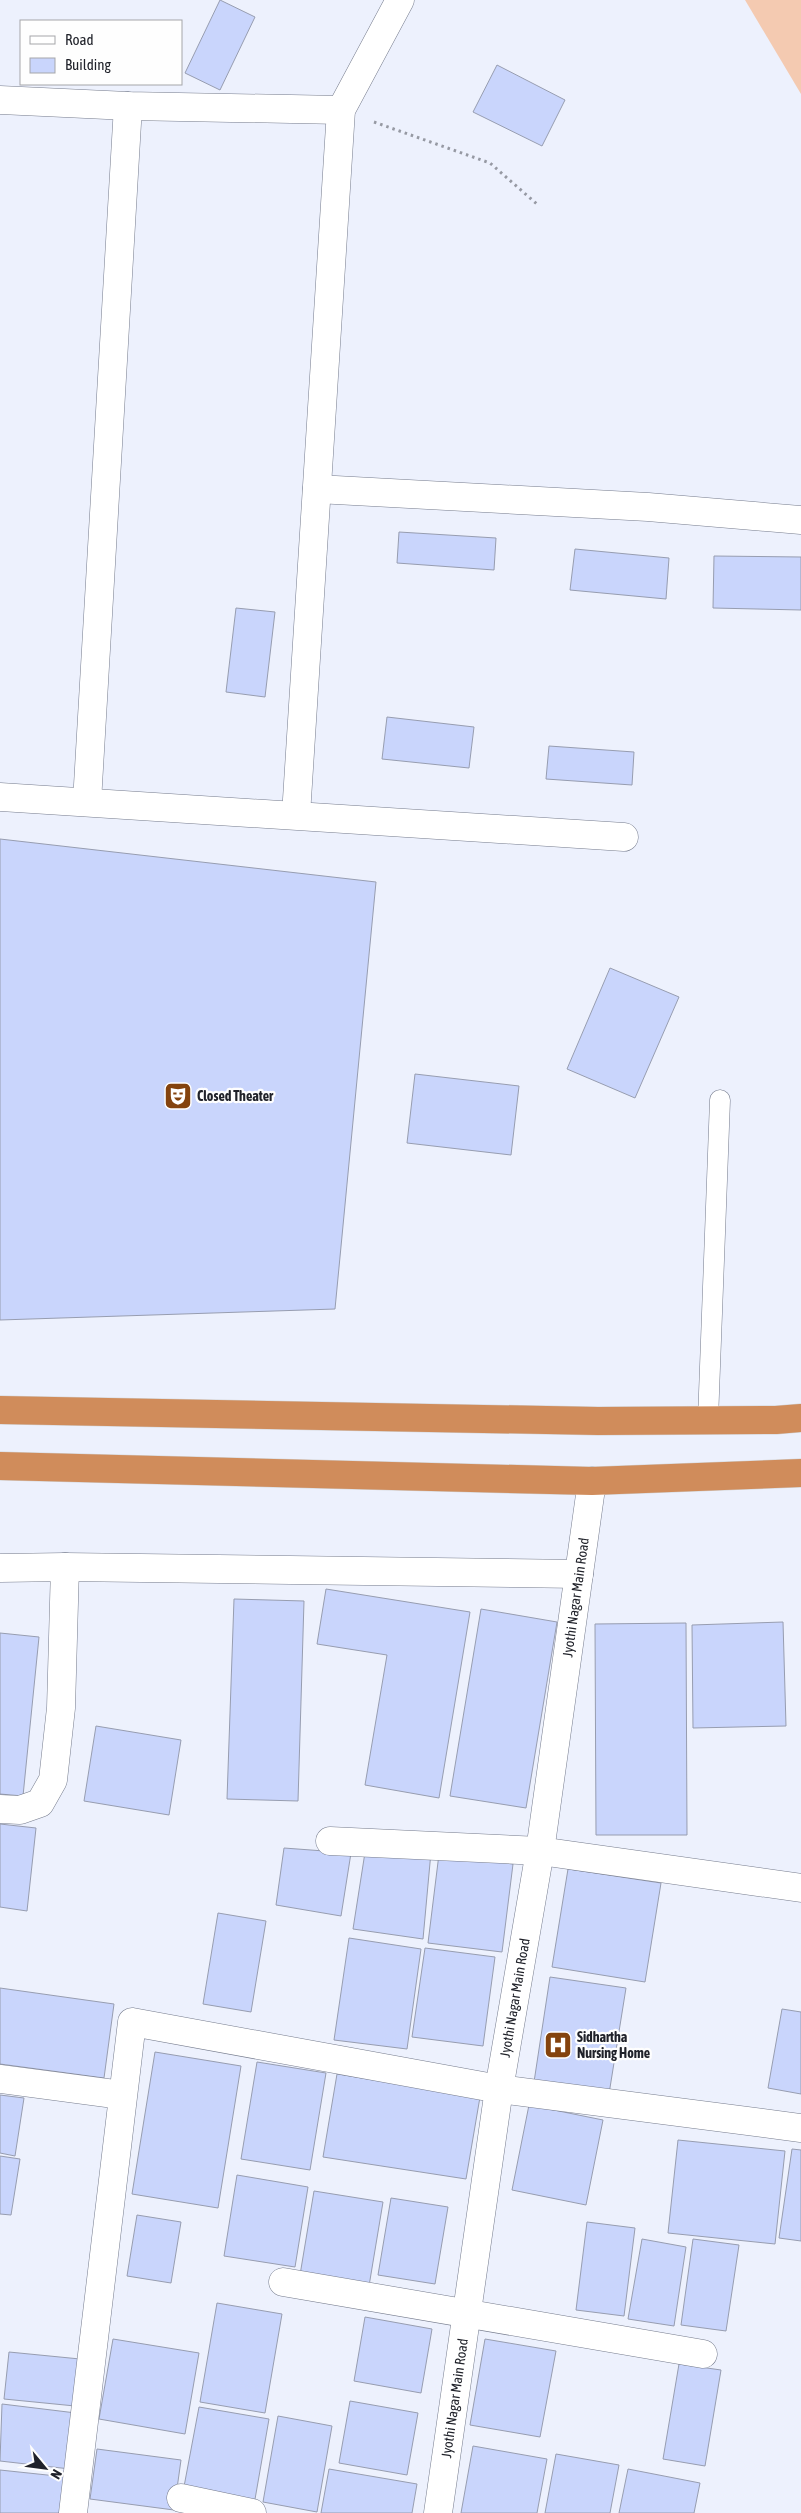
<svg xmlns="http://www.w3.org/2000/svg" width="801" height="2513" font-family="'Asap Condensed',sans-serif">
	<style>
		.green { fill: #f4cab1 }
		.building { fill: #c9d5fc; stroke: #979db0 }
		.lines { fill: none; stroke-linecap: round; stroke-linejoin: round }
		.service-casing { stroke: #767c8d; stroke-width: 21 }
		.minor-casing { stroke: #767c8d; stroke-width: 29 }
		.trunk-casing { stroke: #d2d3d4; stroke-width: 29 }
		.path { stroke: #9699a3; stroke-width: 3; stroke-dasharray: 2.5 4; stroke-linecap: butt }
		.service { stroke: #fff; stroke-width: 20 }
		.minor { stroke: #fff; stroke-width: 28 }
		.trunk { stroke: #d08c5b; stroke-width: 28 }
		.labels { text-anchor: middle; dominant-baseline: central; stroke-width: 4.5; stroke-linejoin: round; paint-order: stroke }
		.poi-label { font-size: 14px; font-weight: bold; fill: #20222a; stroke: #fefefe; text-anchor: start }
		.street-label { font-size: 14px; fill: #20222a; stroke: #fefefe }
	</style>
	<rect width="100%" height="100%" fill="#edf1fd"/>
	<path class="green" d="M745,0H801V94Z"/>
	<path class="building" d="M220,0L255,17L220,90L185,73Z
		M497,65L565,100L542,146L473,112Z
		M399,532L496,538L494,570L397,563Z
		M575,549L669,558L666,599L570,590Z
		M714,556L801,557V610L713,608Z
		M236,608L275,612L265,697L226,692Z
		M387,717L474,727L469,768L382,759Z
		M549,746L634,752L632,785L546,779Z
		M0,839L376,882L335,1309L0,1320Z
		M610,968L679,997L635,1098L567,1069Z
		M415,1074L519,1086L511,1155L407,1143Z
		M326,1589L470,1612L439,1798L365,1785L387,1655L317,1644Z
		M234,1599L304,1601L298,1801L227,1799Z
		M481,1609L557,1622L526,1808L450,1796Z
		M783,1622L786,1726L693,1728L692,1625Z
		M686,1623L687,1835H596L595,1624Z
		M0,1633L39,1637L23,1796L0,1794Z
		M96,1726L181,1740L169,1815L84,1801Z
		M0,1824L36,1828L27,1911L0,1907Z
		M366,1846L431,1852L423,1939L353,1929Z
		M284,1848L351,1853L341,1916L276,1905Z
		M439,1854L513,1864L502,1952L428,1943Z
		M568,1869L661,1883L645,1982L552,1967Z
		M218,1913L266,1921L251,2012L203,2004Z
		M349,1938L421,1949L407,2049L334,2040Z
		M425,1948L495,1957L483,2046L412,2037Z
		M550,1977L626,1988L609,2094L534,2082Z
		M0,1988L114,2004L104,2078L0,2064Z
		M782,2009L801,2012V2094L768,2088Z
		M155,2052L241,2066L218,2208L132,2194Z
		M257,2062L326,2073L310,2170L241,2159Z
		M337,2074L480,2097L466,2179L323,2157Z
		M0,2095L24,2098L15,2156L0,2153Z
		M529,2105L603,2120L586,2205L512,2190Z
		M678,2140L785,2151L775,2244L668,2233Z
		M792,2149L801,2150V2241L779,2238Z
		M0,2156L20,2159L11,2215L0,2214Z
		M237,2175L308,2187L295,2267L224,2256Z
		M314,2191L383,2202L369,2286L300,2275Z
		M391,2198L448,2207L435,2284L378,2275Z
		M137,2215L181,2222L171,2283L127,2276Z
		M587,2222L635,2228L624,2316L576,2310Z
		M642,2239L686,2247L674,2326L628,2319Z
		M693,2239L739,2245L726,2331L681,2325Z
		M217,2303L282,2314L265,2413L200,2402Z
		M365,2317L432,2329L421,2393L354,2381Z
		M113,2339L199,2353L185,2434L99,2419Z
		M485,2339L556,2351L540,2437L470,2425Z
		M9,2352L80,2359L75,2406L4,2399Z
		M679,2364L721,2370L705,2466L663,2459Z
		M350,2401L418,2413L407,2475L339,2463Z
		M2,2404L76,2413L70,2469L0,2461Z
		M199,2407L269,2419L254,2505L183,2492Z
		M278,2416L332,2426L317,2512L263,2502Z
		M473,2446L547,2459L537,2513H461Z
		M97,2449L181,2460L174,2510L90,2499Z
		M556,2454L619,2465L610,2513H545Z
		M329,2469L417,2484L412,2513H321Z
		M628,2469L700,2483L694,2513H619Z
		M0,2470L66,2477L62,2513H0Z"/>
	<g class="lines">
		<g class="service-casing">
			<path id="service" d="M708,1420L720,1100"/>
		</g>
		<g class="minor-casing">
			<g id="minor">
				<path d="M0,100L128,106L341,110"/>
				<path d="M317,489L648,507L801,520"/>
				<path d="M0,797L624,837"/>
				<path d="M87,802L128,106"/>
				<path d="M296,815L341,110L400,0"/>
				<path d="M0,1568L65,1567L579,1574"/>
				<path d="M0,1809L20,1810L40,1803L53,1780L61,1708L65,1567"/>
				<path d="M330,1841L540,1851L801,1888"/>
				<path d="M0,2079L122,2095"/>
				<path d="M283,2282L703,2354"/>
				<path d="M181,2498L252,2513"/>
				<path d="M73,2513L132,2022L499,2089L801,2128"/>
				<path id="s1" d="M438,2513L499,2089L540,1851L592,1481"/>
			</g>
		</g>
		<g class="trunk-casing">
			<path id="trunk" d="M0,1410L598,1421L776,1420L801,1418
				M0,1466L592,1481L801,1473"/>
		</g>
		<path class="path" d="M374,122L490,163L538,205"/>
		<use href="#service" class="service"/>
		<use href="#minor" class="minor"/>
		<use href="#trunk" class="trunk"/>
	</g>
	<defs>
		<g id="theatre-square" transform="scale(1.4375)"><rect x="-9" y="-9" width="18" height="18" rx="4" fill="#84430e" stroke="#fefefe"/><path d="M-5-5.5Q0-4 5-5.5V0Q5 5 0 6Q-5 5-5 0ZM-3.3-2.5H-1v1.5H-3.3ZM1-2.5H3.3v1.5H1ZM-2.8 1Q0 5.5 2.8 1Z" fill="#fff"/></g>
		<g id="hospital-square" transform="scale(1.4375)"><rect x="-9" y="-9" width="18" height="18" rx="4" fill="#84430e" stroke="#fefefe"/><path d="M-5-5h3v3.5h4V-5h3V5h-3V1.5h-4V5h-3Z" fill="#fff"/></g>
	</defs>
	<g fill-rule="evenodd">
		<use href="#theatre-square" x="178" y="1096"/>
		<use href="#hospital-square" x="558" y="2045"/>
	</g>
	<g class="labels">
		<g class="poi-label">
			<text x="197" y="1096">Closed Theater</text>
			<text x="577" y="2037">Sidhartha<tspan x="577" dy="16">Nursing Home</tspan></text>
		</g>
		<g class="street-label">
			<text stroke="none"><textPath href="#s1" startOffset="926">Jyothi Nagar Main Road</textPath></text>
			<text stroke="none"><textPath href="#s1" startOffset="521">Jyothi Nagar Main Road</textPath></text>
			<text stroke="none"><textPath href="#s1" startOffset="116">Jyothi Nagar Main Road</textPath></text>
		</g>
	</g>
	<rect x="20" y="20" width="162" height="65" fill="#fefefe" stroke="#a5a6a9"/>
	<rect x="30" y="36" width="25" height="8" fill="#ffffff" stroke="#a5a6a9"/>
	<text x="65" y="45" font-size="15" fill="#20222a">Road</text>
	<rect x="30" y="58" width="25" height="15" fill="#c9d5fc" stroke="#a5a6a9"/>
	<text x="65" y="70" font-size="15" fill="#20222a">Building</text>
	<g transform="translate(45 2468) rotate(119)" stroke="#fefefe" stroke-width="4" paint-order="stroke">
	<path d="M0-4L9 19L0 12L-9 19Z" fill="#20222a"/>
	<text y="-8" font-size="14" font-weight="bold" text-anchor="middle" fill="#20222a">N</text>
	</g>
</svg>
